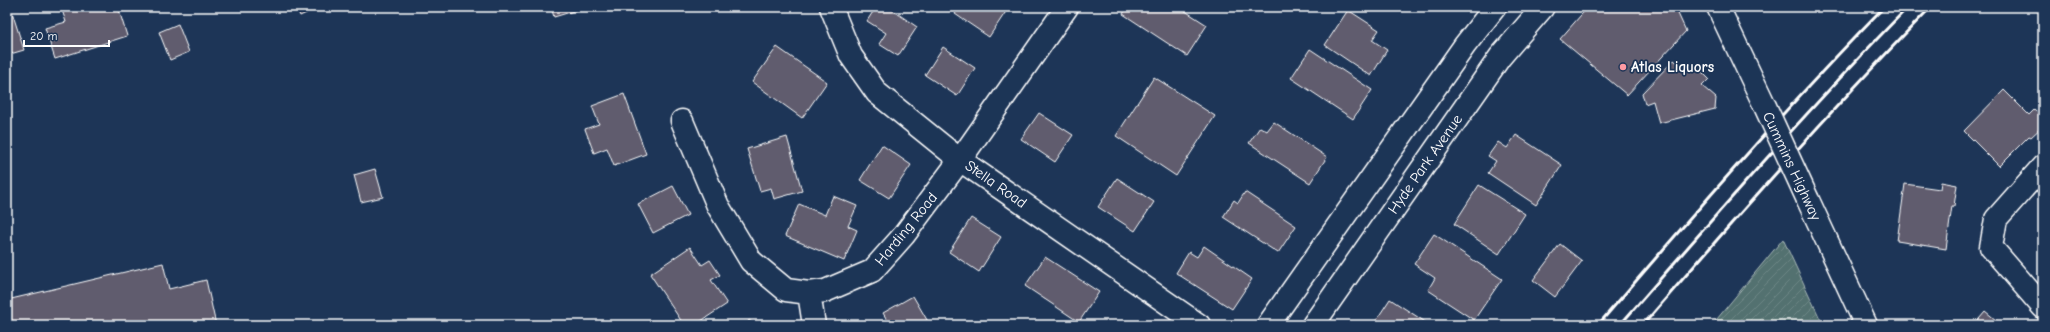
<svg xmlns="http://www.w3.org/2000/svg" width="2050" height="332" font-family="'Comic Neue',sans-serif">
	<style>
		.garden { fill: url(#garden-furrows); stroke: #a9b8b7 }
		.building { fill: #605c6e; stroke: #fff }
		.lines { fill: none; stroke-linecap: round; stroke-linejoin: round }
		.street-casing { stroke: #fff; stroke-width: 25 }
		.primary-casing { stroke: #fff; stroke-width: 25 }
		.street { stroke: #1d3557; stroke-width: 22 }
		.primary { stroke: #1d3557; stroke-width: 22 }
		.rail { stroke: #fff; stroke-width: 3 }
		.primary-bridge-casing { stroke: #fff; stroke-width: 25; stroke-linecap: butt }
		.primary-bridge { stroke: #1d3557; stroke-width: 22 }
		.poi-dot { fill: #ff9aa2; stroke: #1d3557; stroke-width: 1.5 }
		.labels { text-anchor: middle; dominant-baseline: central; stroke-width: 3.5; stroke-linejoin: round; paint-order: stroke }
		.poi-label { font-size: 15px; font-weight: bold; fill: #fff; stroke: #1d3557; text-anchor: start }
		.street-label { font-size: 15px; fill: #fff; stroke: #1d3557 }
	</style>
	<defs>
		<pattern id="garden-furrows" width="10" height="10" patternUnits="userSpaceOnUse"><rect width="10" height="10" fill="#53716f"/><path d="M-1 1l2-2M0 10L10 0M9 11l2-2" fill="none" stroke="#6d8685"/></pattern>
	</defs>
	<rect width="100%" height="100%" fill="#1d3557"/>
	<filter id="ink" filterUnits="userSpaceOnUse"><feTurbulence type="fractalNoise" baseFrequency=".025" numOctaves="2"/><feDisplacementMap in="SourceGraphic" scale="8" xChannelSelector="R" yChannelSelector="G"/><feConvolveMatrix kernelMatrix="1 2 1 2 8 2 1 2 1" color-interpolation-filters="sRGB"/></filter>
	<g filter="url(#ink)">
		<path class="garden" d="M1783,239L1823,325H1712Z"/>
		<path class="building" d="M61,7H118L127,36L55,59L45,28L66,22Z
			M296,7H319L300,16Z
			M551,7H587L554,17Z
			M876,7H888L917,27L898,56L879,44L886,33L867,21Z
			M959,7H1009L989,37L955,14Z
			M1127,7H1179L1207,25L1187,56L1123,14Z
			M1588,7H1675L1686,31L1627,95L1560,39Z
			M1348,10L1379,30L1372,40L1387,50L1371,76L1325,45Z
			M12,12L24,50L7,55V13Z
			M178,24L189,52L170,60L159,32Z
			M777,47L827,82L802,118L752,82Z
			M943,47L975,68L957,96L925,75Z
			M1310,49L1372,90L1353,119L1291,78Z
			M1674,60L1686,70L1694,64L1709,79L1702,86L1716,98L1715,109L1659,123L1653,101L1645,104L1642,93Z
			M1154,77L1215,116L1176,176L1116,136Z
			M2004,90L2029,115L2034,110L2043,118V126L2031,137L2029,136L1999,166L1964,131Z
			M624,94L646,154L614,166L607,148L594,153L585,129L599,124L592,106Z
			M1039,113L1073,135L1055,162L1021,139Z
			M1274,122L1327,157L1310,183L1249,143L1260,127L1267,131Z
			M1516,135L1562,165L1536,205L1488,173L1496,161L1488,156L1498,142L1507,148Z
			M787,137L802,191L774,199L771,188L760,191L747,149Z
			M882,145L911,165L889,198L860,180Z
			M375,169L383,197L361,202L354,175Z
			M1117,178L1154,202L1135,231L1098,207Z
			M1941,182L1957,185L1954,206H1952L1946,249L1897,241L1905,184L1940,189Z
			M1479,185L1525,214L1499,254L1454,224Z
			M673,186L688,215L653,233L638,204Z
			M1245,192L1296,226L1278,253L1223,217L1234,200L1238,203Z
			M833,196L857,206L848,226L857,230L844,261L785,236L799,204L825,215Z
			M971,218L1001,237L979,272L949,252Z
			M1434,234L1502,279L1474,320L1428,290L1435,278L1414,264Z
			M1560,244L1582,261L1555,297L1533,280Z
			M1204,246L1252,279L1232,309L1176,273L1189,252L1197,257Z
			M690,247L702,265L710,260L720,275L711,280L727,304L695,325H684L650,274Z
			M1045,257L1099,292L1079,322L1025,286Z
			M163,263L169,289L206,280L216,325H7V300Z
			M913,296L930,325H890L883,313Z
			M1390,299L1430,325H1373Z
			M1985,311L2002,325H1973Z
			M749,320L756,325H746Z"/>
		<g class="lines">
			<g class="street-casing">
				<path id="street" d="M831,7L851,56L877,93L960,160L1199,325
					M682,121L718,206L751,261L786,290L809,293L825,291L872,271L904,235L960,160L1067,7
					M2043,166L1996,219L1991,247L2043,307
					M809,293L814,325"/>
			</g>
			<g class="primary-casing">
				<path id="primary" d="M1718,7L1764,104
					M1808,200L1866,325
					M1268,325L1465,45L1495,7
					M1313,325L1500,57L1543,7"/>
			</g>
			<use href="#street" class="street"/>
			<use href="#primary" class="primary"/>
			<path class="rail" d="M1598,325C1691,217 1784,109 1884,7
				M1620,325C1714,217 1808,109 1908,7
				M1643,325C1736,217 1831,109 1931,7"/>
			<g class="primary-bridge-casing">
				<path id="primary-bridge" d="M1764,104L1808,200"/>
			</g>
			<use href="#primary-bridge" class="primary-bridge"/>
		</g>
	</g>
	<circle class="poi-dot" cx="1623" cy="67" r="4"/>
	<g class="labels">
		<g class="poi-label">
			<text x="1631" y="67">Atlas Liquors</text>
		</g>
		<g class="street-label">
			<text transform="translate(1425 164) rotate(-55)">Hyde Park Avenue</text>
			<text transform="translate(1792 166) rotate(65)">Cummins Highway</text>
			<text transform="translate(996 184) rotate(35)">Stella Road</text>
			<text transform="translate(906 229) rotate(-51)">Harding Road</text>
		</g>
	</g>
	<rect width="2050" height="332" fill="none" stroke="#1d3557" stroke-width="24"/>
	<rect x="12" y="12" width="2026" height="308" fill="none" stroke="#fff" stroke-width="1.5" filter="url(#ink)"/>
	<path d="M24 40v6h85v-6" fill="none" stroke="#ffffff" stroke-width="2"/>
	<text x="30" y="40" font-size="12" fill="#ffffff" stroke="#1d3557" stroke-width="3" paint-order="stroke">20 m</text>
</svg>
